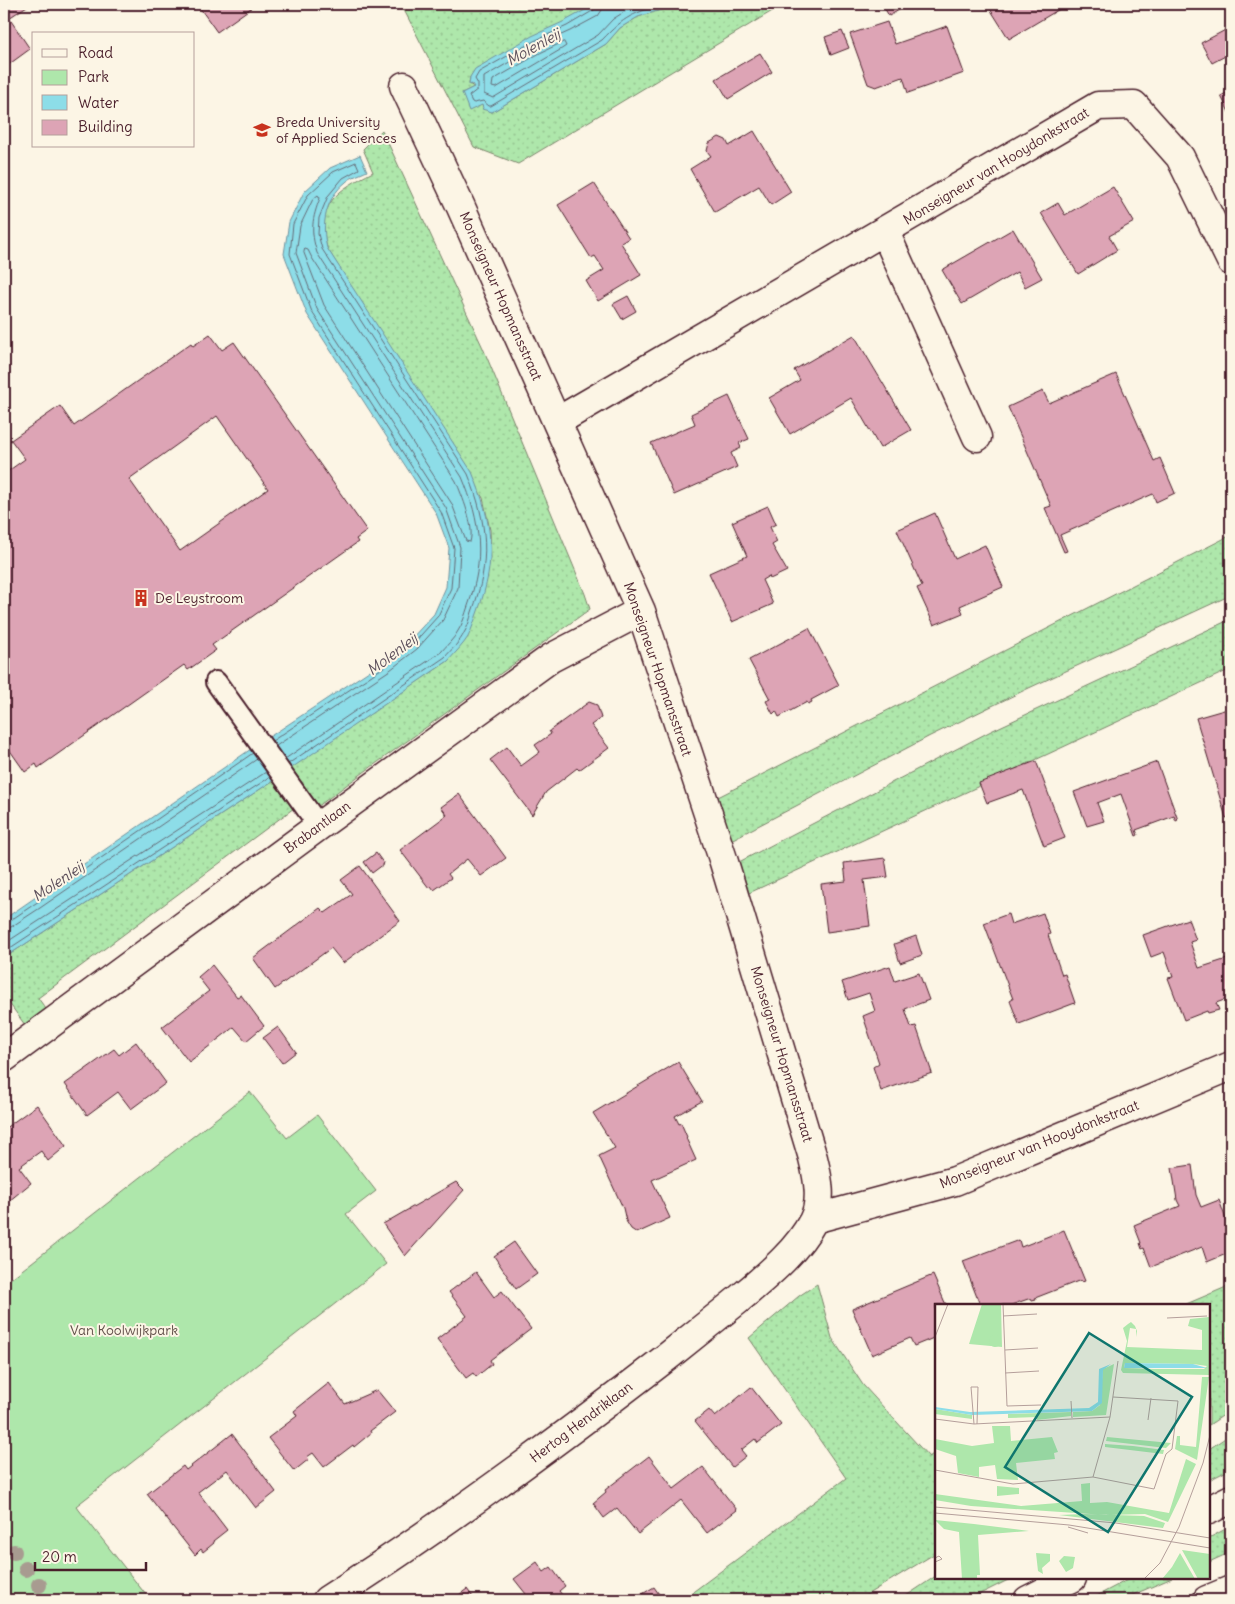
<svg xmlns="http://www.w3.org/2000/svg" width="1235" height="1604" font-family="Delius,sans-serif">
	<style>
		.grass { fill: url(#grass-dots); stroke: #7c836b }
		.green { fill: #aee7ab; stroke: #7c836b }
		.water { fill: #8ddde8; stroke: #72919c }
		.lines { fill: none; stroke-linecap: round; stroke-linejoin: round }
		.shore { stroke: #656b77; stroke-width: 1 }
		.building { fill: #dda4b5; stroke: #4a1f2b; fill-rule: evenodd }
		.service-casing { stroke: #4a1f2b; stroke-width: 24 }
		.minor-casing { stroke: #4a1f2b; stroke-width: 31 }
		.secondary-casing { stroke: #4a1f2b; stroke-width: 31 }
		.service { stroke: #fcf5e5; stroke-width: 20 }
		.minor { stroke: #fcf5e5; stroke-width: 28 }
		.secondary { stroke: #fcf5e5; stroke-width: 28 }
		.tree { fill: #a89b90 }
		.labels { text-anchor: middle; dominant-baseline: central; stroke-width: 4; stroke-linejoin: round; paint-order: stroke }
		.poi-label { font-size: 14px; fill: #4a1f2b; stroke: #fcf5e5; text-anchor: start }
		.street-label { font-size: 14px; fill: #4a1f2b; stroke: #fcf5e5 }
		.park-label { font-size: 14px; fill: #63514b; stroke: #fcf5e5 }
		.water-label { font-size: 15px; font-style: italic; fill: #5b4e5a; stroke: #fcf5e5 }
		.inset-road { fill: none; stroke: #b59f9b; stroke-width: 1 }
		.view { fill: #0f766e; fill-opacity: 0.15; stroke: #0f766e; stroke-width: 2.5 }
		.inset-edge { fill: none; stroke: #4a1f2b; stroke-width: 2.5 }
	</style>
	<defs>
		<pattern id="grass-dots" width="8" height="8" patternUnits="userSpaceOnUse" patternTransform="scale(1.25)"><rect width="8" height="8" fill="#aee7ab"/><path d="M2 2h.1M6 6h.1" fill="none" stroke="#97c693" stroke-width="1.8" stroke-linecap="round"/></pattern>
	</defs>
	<rect width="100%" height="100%" fill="#fcf5e5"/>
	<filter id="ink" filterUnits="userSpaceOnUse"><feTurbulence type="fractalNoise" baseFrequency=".02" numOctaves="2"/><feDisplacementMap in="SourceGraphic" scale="10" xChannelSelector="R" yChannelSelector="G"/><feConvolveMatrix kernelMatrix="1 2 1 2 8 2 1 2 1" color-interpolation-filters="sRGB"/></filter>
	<g filter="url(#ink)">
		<path class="grass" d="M401,4H596L470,77L469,84L474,87L462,93L482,105L484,108L492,112L606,44L620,28L638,17L680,4H784L518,164L474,147Z
			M382,130L483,348L585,594L590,609L349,783L317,807L290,768L448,661L491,559L490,530L483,498L327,248C315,203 338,190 373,172L363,149Z
			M1231,535V595L1029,688L930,736L731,840L718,797Z
			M1231,619V669L749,893L739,862L991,731Z
			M274,780L294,808L38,998L46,1009L25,1025L9,1003L4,1007V958Z
			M817,1284L832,1338L863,1385L929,1457L936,1452V1553L858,1600H682L846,1478L749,1338L799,1296Z
			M1231,1285V1410L1209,1425V1305H1184Z
			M1231,1434V1469L1209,1480V1449Z
			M1231,1526V1552L1209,1562V1538Z
			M936,1576V1578H1012L968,1600H900Z
			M1131,1578H1172L1121,1600H1089Z"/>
		<path class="green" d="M250,1092L287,1138L317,1115L376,1191L346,1214L386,1264L76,1506L150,1600H4V1284Z"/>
		<path class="water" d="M596,4H680L638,17L620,28L606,44L492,112L482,109L483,108L482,105L469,111L462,93L474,87L472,84L469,85L470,77L475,69L532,36L565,21Z
			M360,155L367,171C361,174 351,177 346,182C325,199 321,224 327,248L472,472C493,522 497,560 478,611C475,619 472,629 468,637C463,645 455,653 448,661L274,780L4,958V919L251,749L384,661L410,640L434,614L446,587L449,548L436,513L307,314L284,254L289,222L304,192L330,168Z"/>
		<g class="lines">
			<path class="shore" d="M597,4L594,10L567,26L534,41L479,72L475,79L478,84V89L469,96L472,102L474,103L483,101L489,106H491L602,40C625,16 633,13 665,4
				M603,4L602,10L598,16L570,31L537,46L484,77V94L493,98L598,35L613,19L632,7L642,4
				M564,42L566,46L560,50L496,88L492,87L493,80L540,53Z
				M305,249L308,250L312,258L456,481C462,496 475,526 470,542L466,541L452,504L324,305L304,253Z
				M272,741L387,665L413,644L438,616L451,588L454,548L441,512L312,312L290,254L293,224L308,195L333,172L356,162L359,169L343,178L328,196L319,218L318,234L322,249L468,474C488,524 491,561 472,612C470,619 468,627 464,633C460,642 451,650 445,657L288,764
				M276,746L390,670L417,649L443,620L458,588L460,547L446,508L317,309L296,253L300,226L313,199L318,195L320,198C312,219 310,230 317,253L462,477C481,522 485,560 468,606C465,614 463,624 458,631C454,639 446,646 441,652L285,759
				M4,922H8L36,903L253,753
				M4,929L11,927L40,908L257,759
				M4,944L266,772
				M4,952L270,777"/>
		</g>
		<path class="building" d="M4,4H30L9,18L30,49L4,68Z
			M197,4H248L251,8L217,32Z
			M882,4H909L889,16Z
			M987,4H1068L1009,39Z
			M887,22L895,44L947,26L964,73L908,93L903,77L876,87L868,84L850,34Z
			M1231,27V53L1212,63L1201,43Z
			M842,31L849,48L831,55L825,37Z
			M760,53L772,72L728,99L716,79Z
			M1231,90V116L1221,96Z
			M754,131L791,192L771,205L759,186L715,212L690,169L711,156L707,151L709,143L719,137L726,140L729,146Z
			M594,183L629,238L621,243L641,275L598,301L586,281L604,270L595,256L591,258L558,205Z
			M1113,187L1134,222L1109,236L1117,250L1078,274L1041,213L1058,203L1065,215Z
			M1013,229L1042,278L1025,287L1017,272L962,304L942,270Z
			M628,296L636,311L622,319L613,304Z
			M210,334L222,350L234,342L367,531L356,539L358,542L212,645L216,650L188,670L184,665L38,768L36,764L25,772L4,742V474L25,459L11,440L60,406L74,426L191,343L193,346ZM217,416L268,489L180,551L129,479Z
			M854,335L911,430L880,448L851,398L790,434L769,398L800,380L794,370Z
			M1116,374L1154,461L1160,458L1175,493L1156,502L1153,494L1060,535L1067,551L1064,552L1045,508L1051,506L1008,407L1043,391L1049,403Z
			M729,396L749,439L739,443L741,448L731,453L737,467L674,495L651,443L695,424L691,414Z
			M768,506L776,524L770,527L777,542L772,545L787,571L770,579L769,576L762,580L773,604L732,622L709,573L747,556L732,522Z
			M935,513L955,559L985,545L1003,587L960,606L963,613L934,625L917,588L922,586L897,530Z
			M809,628L839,685L811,700L812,702L808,704L807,702L779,717L776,711L773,714L766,701L770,699L749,660Z
			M589,702L597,705L601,718L591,725L609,748L579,770L577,768L546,792L532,815L490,760L507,747L521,766L540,752L535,745L551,734L549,731Z
			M1231,708V816L1226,818L1196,718Z
			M1036,761L1065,838L1044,846L1023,790L987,803L979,783Z
			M1157,762L1178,820L1176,821L1174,816L1136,830L1138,835L1136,836L1121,794L1097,803L1104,821L1087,826L1074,792Z
			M459,794L506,858L481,876L467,859L448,874L451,878L434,890L431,886L429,888L400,850L447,815L441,807Z
			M376,853L384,864L372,873L364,862Z
			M885,858L888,877L864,880L870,926L827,932L821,884L846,881L844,863Z
			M360,866L400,921L343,963L331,948L275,989L253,958L320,908L325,913L352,894L341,880Z
			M1043,913L1050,934L1048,935L1062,975L1065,974L1075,1003L1019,1024L1010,1001L1013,999L984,923L1008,914L1011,924Z
			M1188,919L1196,940L1190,942L1199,968L1230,958L1231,963V1005L1230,1006L1227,999L1216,1003L1219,1010L1208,1013L1207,1011L1184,1020L1168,978L1173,977L1164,952L1151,957L1143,935Z
			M916,936L922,955L900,963L894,944Z
			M212,965L237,997L241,995L264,1026L246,1041L234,1027L189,1062L162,1027L209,991L198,977Z
			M890,966L895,981L919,973L929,1000L905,1009L911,1027L916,1026L932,1073L881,1091L873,1067L879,1063L863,1016L875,1011L869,993L848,1000L842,982Z
			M278,1027L296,1052L282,1063L263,1038Z
			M136,1042L166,1083L131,1109L118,1092L87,1115L65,1084L114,1049L119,1055Z
			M678,1062L702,1101L675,1116L679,1124L681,1123L687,1137L686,1138L696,1160L652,1180L670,1218L637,1233L631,1229L626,1221L623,1208L599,1156L615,1148L593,1113Z
			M37,1105L66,1146L48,1161L41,1151L19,1167L31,1183L9,1201L4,1194V1129Z
			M1192,1165L1196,1195L1201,1207L1219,1200L1231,1233V1252L1207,1262L1202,1247L1151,1267L1144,1248L1142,1249L1140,1243H1141L1134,1225L1180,1206L1177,1200L1172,1168Z
			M456,1182L464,1190L405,1256L383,1224Z
			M1064,1230L1085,1281L1082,1282L1081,1280L1035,1298L1036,1300L1032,1301L1031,1298L1011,1305H980L963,1261L1019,1240L1021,1247Z
			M514,1242L537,1274L516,1289L494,1256Z
			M476,1272L494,1297L502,1291L531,1329L490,1360L492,1364L476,1377L473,1373L466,1378L437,1339L467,1316L449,1292Z
			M933,1275L946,1305H936V1337L914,1346L910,1338L872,1355L852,1309Z
			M329,1383L345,1404L377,1390L395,1412L370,1431L371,1433L354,1447L353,1445L324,1467L313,1453L307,1457L309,1459L294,1471L268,1438L297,1416L294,1411Z
			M751,1387L781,1425L758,1443L755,1439L741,1450L746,1456L732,1467L695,1421L709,1410L715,1417Z
			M232,1434L276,1492L256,1508L227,1470L198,1492L227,1530L213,1541L214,1543L203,1552L201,1549L195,1555L147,1494L183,1466L186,1470Z
			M649,1456L674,1489L703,1467L737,1510L707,1533L681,1500L638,1534L617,1508L604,1518L593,1503L606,1492L605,1490Z
			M537,1562L544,1572L551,1567L565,1586L559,1591L566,1600H517L526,1594L514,1579Z
			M654,1587L663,1600H638L636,1598Z
			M467,1589L475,1600H452Z"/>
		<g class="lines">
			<g class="service-casing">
				<path id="service" d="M216,682L319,826"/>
			</g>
			<g class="minor-casing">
				<path id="minor" d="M885,232L977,437
					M558,421L1098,106L1134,105L1180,157L1231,261
					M4,1058L319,826L551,658L641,611
					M814,1219L955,1181L1231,1066
					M327,1600C445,1525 557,1442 667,1357C691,1338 714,1319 738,1300C765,1277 796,1253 813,1221C823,1202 818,1178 813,1158L723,859L641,611L460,205L404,86"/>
			</g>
			<g class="secondary-casing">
				<path id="secondary" d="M1209,1510L1231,1499
					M1028,1600L1072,1578
					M1207,1600L1231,1590"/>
			</g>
			<use href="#service" class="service"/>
			<use href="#minor" class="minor"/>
			<use href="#secondary" class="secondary"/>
		</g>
		<g class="tree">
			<circle cx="14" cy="1552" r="8"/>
			<circle cx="26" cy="1569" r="8"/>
			<circle cx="39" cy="1585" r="8"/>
		</g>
	</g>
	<defs>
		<g id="university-bare" transform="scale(1.35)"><path d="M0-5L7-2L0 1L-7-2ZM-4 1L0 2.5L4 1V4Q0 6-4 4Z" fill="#c8321e" stroke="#fcf5e5" stroke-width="2.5" paint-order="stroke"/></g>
		<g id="building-bare" transform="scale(1.35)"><path d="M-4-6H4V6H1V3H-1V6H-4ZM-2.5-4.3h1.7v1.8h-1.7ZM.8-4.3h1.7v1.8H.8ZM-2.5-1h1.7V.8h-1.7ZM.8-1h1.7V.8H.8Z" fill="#c8321e" stroke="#fcf5e5" stroke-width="2.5" paint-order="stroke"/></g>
	</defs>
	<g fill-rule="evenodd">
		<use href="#university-bare" x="262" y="130"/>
		<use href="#building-bare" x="141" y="598"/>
	</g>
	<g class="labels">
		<g class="poi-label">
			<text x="276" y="122">Breda University<tspan x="276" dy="16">of Applied Sciences</tspan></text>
			<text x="155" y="598">De Leystroom</text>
		</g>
		<g class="street-label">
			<text transform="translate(996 166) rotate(-31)">Monseigneur van Hooydonkstraat</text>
			<text transform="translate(501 296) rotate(66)">Monseigneur Hopmansstraat</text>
			<text transform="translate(658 669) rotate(71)">Monseigneur Hopmansstraat</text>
			<text transform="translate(317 827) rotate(-36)">Brabantlaan</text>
			<text transform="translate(782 1054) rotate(73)">Monseigneur Hopmansstraat</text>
			<text transform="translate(1039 1144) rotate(-22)">Monseigneur van Hooydonkstraat</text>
			<text transform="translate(581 1422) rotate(-37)">Hertog Hendriklaan</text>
		</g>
		<g class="park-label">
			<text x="124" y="1330">Van Koolwijkpark</text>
		</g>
		<g class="water-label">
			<text transform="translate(533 47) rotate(-29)">Molenleij</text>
			<text transform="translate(392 654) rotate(-37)">Molenleij</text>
			<text transform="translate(58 881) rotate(-34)">Molenleij</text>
		</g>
	</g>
	<g transform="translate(935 1304)">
		<rect width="275" height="275" fill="#fcf5e5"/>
		<path d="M47,0H66L67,43L34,40ZM274,13V71L188,69L186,66L192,37L188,24L193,20L196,18L200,22L202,27L201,33V25L195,24L192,43L267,46V26L253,22L255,15ZM190,59L258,60L272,62L269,65H219L189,64ZM179,60L171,111L138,113V108L157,107L165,101L168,65ZM267,73H274L262,156L240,145L242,132H245V141L261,143ZM0,105L37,111V115L0,110ZM136,108V112L102,116V113L73,114V110ZM172,133L236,139L231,144L171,137ZM170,140L198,142L229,146L228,150L170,143ZM251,155L261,160L233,218L210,210L171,211L36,202L0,196V190L86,202L147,197L146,180L155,179V199L172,198L234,209ZM149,210L209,212L230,219L228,224L124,211ZM0,216L39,220L94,227L43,231L45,271H42V275H27L24,228L9,225ZM247,246L275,250V275H263ZM101,249L115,250V257L107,264L108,270L103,267ZM245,249L260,275H227L237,263ZM129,252L140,253L138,264L131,268L124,257Z" fill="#aee7ab" fill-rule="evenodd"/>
		<path d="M54 37a6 6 0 1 1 12 0a6 6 0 1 1-12 0ZM57,122H75L76,137L117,133L123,148L119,149L120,155L81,159L83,176L62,175L60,161L44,163V173L23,169L21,152L0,145V135L37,142L59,139ZM62,182L84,184V190L62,192Z" fill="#aee7ab"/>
		<path d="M190,59L258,60L272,64H189ZM176,60L168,66L167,99L157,107L37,111L0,105V103L35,108L154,104L163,98L164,65Z" fill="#8ddde8"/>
		<path class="inset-road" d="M68,0L72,102L106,101M68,12L102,10M232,14L272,12M0,33L13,0M70,46L103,44M70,69L104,67M136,97L137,114M0,115L39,120L175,113M213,116L216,94M39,120L36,83H43L42,120M0,166L78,180L158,173M158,173L219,185L231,150L237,145L243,97L178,93M158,173L175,113L183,57M0,203L181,219L275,234M0,209L134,221L275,244M133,223L153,229M0,254L4,252L7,255L0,258M209,275L225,259L244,223L268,159L275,131"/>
		<path class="view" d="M154,29L257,93L173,228L70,163Z"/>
		<rect width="275" height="275" class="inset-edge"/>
	</g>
	<rect width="1235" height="1604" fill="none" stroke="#fcf5e5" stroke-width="20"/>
	<rect x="10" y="10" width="1215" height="1584" fill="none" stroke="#4a1f2b" stroke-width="2" filter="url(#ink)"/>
	<rect x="32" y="32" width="162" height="115" fill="#fcf5e5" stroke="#b59f9b"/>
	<rect x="42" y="49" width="25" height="8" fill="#fcf5e5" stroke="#b59f9b"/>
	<text x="78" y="58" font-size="15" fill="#4a1f2b">Road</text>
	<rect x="42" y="70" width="25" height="15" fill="#aee7ab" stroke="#b59f9b"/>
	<text x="78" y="82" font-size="15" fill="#4a1f2b">Park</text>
	<rect x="42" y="95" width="25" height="15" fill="#8ddde8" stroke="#b59f9b"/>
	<text x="78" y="108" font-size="15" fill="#4a1f2b">Water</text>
	<rect x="42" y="120" width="25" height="15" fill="#dda4b5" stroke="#b59f9b"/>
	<text x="78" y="132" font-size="15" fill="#4a1f2b">Building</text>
	<path d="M35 1562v8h111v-8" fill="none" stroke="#4a1f2b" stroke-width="2.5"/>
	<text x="42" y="1562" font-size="15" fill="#4a1f2b" stroke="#fcf5e5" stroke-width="4" paint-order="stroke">20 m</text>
</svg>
